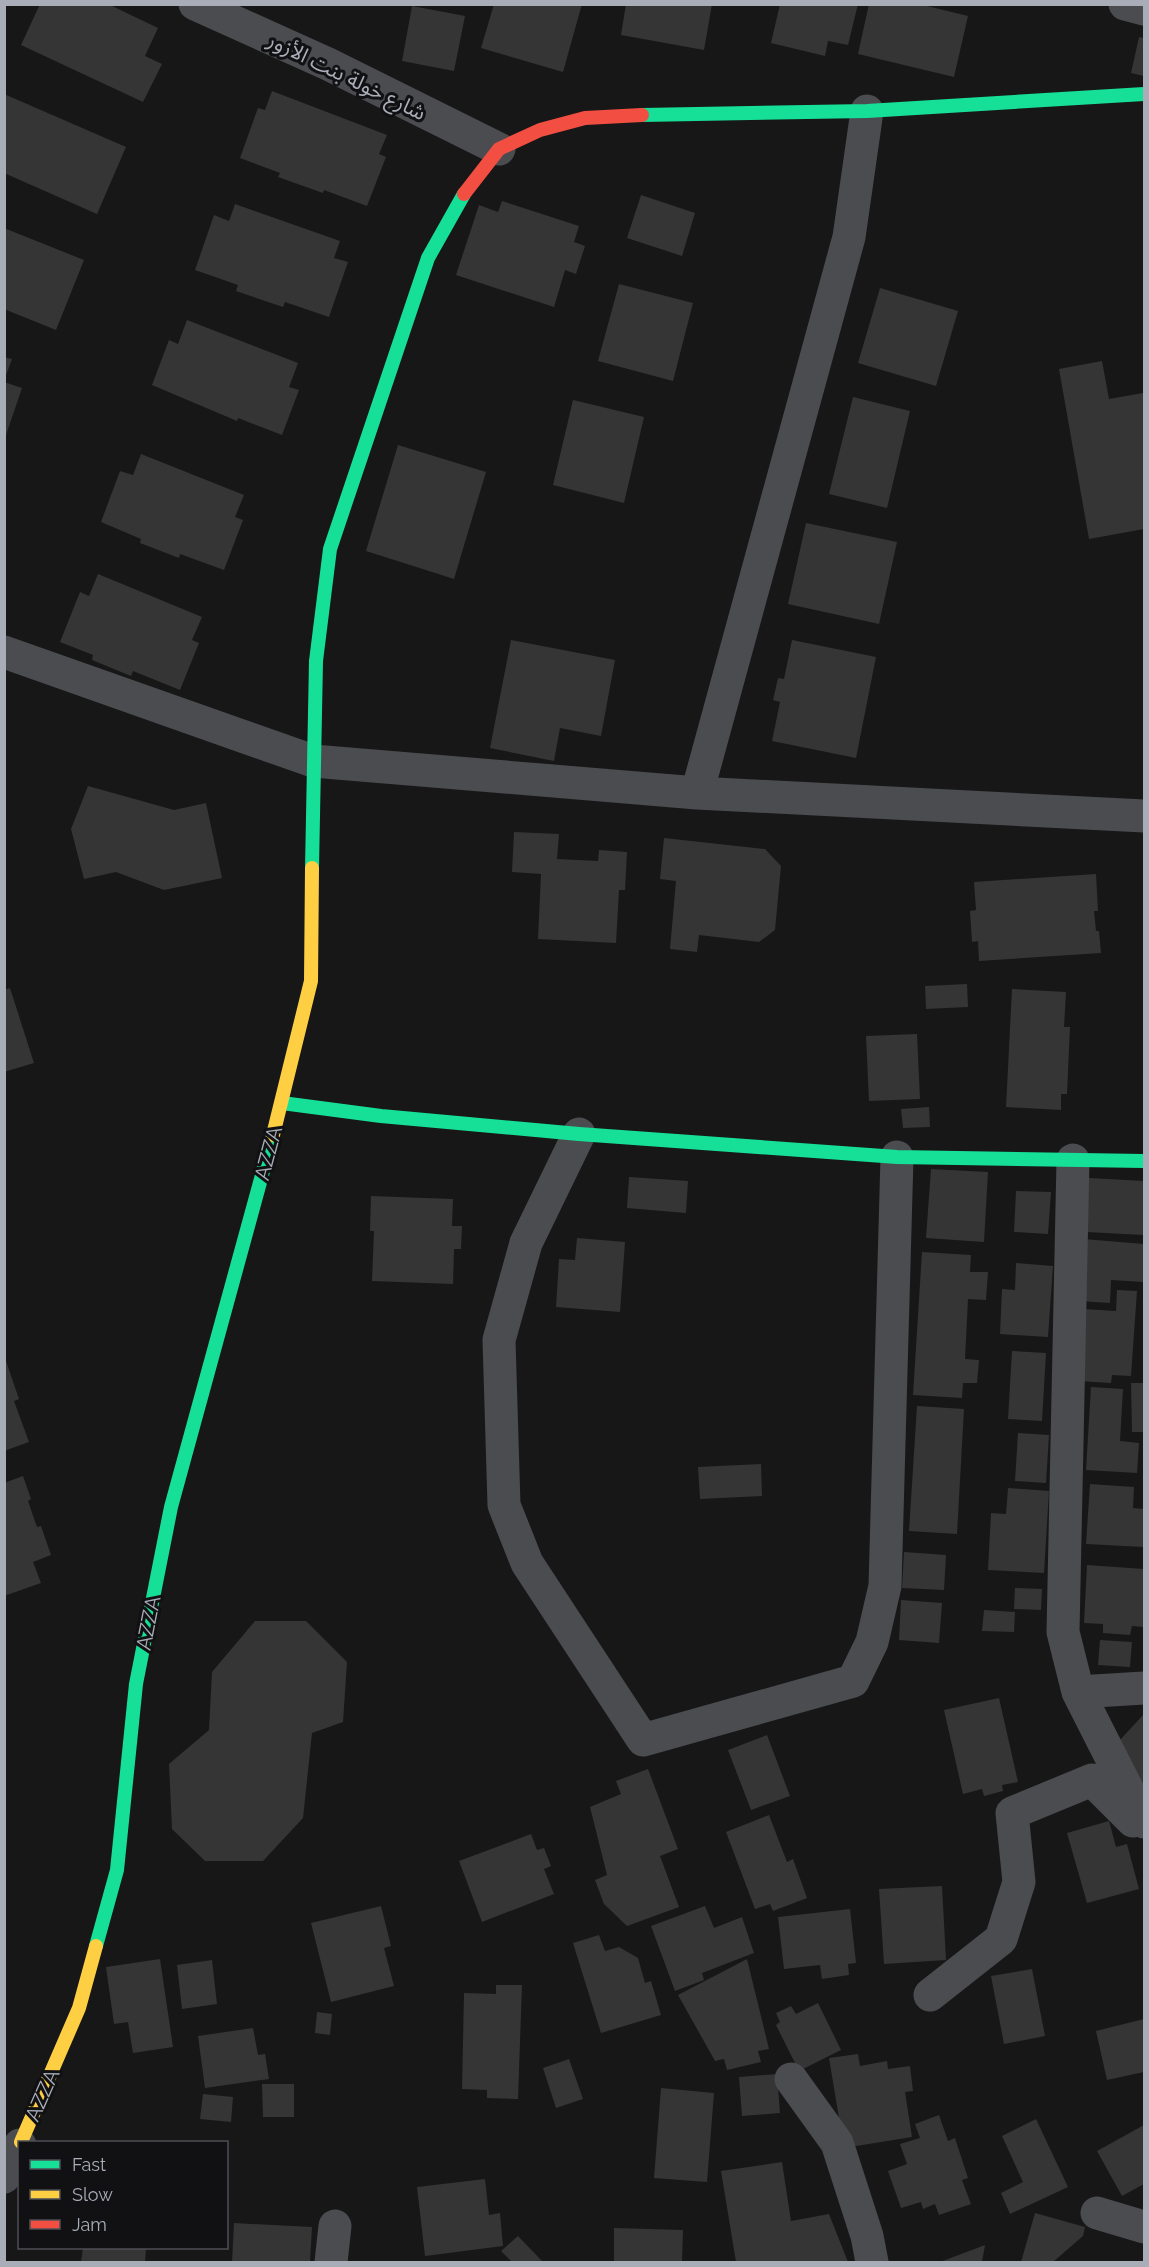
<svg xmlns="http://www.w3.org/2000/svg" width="1149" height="2267" font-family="Raleway,'Noto Sans Arabic',sans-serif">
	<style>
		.building { fill: #353536 }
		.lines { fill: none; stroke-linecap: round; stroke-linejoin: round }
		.street { stroke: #4b4c50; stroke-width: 33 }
		.fast { stroke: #16e098; stroke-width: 14 }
		.slow { stroke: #ffcf43; stroke-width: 14 }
		.jam { stroke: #f24e42; stroke-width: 14 }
		.labels { text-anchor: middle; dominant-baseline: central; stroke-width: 6; stroke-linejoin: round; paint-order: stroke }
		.street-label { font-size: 21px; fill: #a8adb8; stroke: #111113 }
	</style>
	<rect width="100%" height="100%" fill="#171717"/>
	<path class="building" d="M40,4H108L158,28L145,56L162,64L143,102L21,45Z
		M494,4H582L563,72L481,48Z
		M626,4H712L704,50L621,35Z
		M780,4H858L848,45L828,41L825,56L771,43Z
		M869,4H919L968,16L954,77L858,54Z
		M412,6L465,16L454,71L402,61Z
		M1139,37L1144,38V76L1131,73Z
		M272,91L387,135L379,154L386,157L367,206L324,190L323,193L278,177L280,173L240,158L258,108L265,110Z
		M4,94L126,147L97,214L4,173Z
		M641,195L695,213L682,256L627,238Z
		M502,201L579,226L574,242L585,246L576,274L565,270L554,307L456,275L479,205L498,212Z
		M235,204L340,241L334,258L348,262L329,317L285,302L283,307L236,291L238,285L195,270L214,215L229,221Z
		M4,228L84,260L56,330L4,309Z
		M619,284L693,303L673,381L598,361Z
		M880,288L958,311L936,386L858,363Z
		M187,320L298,363L289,387L299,390L282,435L238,418L237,421L152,385L169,340L178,344Z
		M4,357L12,359L5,378H4Z
		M1102,361L1109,399L1143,393L1144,529L1089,539L1059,369Z
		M4,382L22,388L5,438H4Z
		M853,397L910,411L887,508L829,494Z
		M573,400L644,417L624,503L553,485Z
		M398,445L486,472L454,579L366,551Z
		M141,454L244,495L235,517L243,520L224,570L180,554L179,558L140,543L141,539L101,522L120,471L133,475Z
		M806,523L897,542L879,624L788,604Z
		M98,574L202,617L192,640L199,643L180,690L133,671L131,676L92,660L93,655L60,642L80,592L89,596Z
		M511,640L615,660L601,736L560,728L554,761L490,748Z
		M792,640L876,657L856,758L772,741L780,702L773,700L778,678L784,679Z
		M88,786L174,810L206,803L222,878L164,890L116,872L84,879L71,829Z
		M514,832L559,834L557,859L598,861L599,850L627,852L625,890H619L616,943L538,939L541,874L512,872Z
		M664,838L765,849L781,866L775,930L759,942L699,935L697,952L670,949L676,881L660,879Z
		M1096,874L1098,911H1094L1096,931H1099L1101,953L979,961L978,941L972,942L970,911L976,910L974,882Z
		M967,984L968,1007L926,1009L925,986Z
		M10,988L34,1063L4,1072V990Z
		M1012,989L1066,992L1064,1027H1070L1067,1094H1061V1110L1006,1107Z
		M917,1034L920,1099L869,1101L866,1036Z
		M929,1107L930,1127L903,1128L901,1109Z
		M931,1169L988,1172L984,1242L926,1238Z
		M629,1177L688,1181L686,1213L627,1208Z
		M1089,1178L1144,1181V1235L1086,1232Z
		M1016,1191L1051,1192L1048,1234L1014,1232Z
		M371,1196L453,1199L452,1226H462L461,1249H454L453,1284L372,1281L374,1231H370Z
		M577,1238L625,1242L620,1312L556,1307L559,1259L575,1260Z
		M1083,1239L1144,1244V1282L1111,1280L1110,1303L1079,1301Z
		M922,1252L971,1255L970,1272H988L986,1300L968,1299L965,1359L979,1360L977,1383H963L962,1398L913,1395Z
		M1016,1263L1053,1266L1048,1337L1000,1334L1002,1289L1015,1290Z
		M1117,1290L1137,1291L1131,1376L1112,1375L1111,1383L1078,1381L1083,1309L1116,1311Z
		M1012,1351L1046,1353L1042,1421L1008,1419Z
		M5,1358L19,1399L14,1401L29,1442L4,1451Z
		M1131,1383H1144V1432H1132Z
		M1091,1387L1123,1389L1120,1441L1139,1443L1137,1473L1086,1470Z
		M917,1406L964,1409L957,1534L909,1531Z
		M1018,1433L1049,1435L1046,1483L1015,1481Z
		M761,1464L762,1496L700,1499L698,1467Z
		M23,1476L31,1499L28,1501L37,1527L41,1526L51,1555L33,1562L41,1583L4,1596V1483Z
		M1090,1484L1134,1487L1133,1508L1144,1509V1547L1086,1544Z
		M1008,1488L1049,1491L1044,1573L988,1570L991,1513L1006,1514Z
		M904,1552L946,1555L944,1590L902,1588Z
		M1087,1565L1144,1569V1627L1132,1626L1130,1635L1103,1633V1624L1084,1623Z
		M1015,1588L1042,1589L1041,1610L1014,1609Z
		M901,1600L942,1603L939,1643L899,1640Z
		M984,1610L1015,1612L1014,1632L982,1631Z
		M255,1621H306L347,1662L343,1722L312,1733L303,1818L263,1861H205L172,1829L169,1764L209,1730L212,1672Z
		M1100,1640L1132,1642L1130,1667L1098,1665Z
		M999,1698L1018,1782L1002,1785L1003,1791L984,1796L982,1789L963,1794L944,1710Z
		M1144,1714V1790L1119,1741Z
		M767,1735L790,1796L751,1810L728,1750Z
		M648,1769L678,1849L660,1856L679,1907L627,1926L604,1904L595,1880L607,1875L590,1807L621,1794L616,1781Z
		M769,1815L787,1862L793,1859L807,1898L773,1911L770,1904L755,1909L726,1832Z
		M1109,1821L1116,1847L1127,1844L1139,1889L1087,1903L1067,1833Z
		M531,1834L537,1850L544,1848L551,1866L544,1869L554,1894L482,1922L459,1861Z
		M942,1886L946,1960L884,1964L879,1889Z
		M381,1906L391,1946L384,1948L394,1986L331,2002L311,1923Z
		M705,1906L714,1928L742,1917L754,1953L702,1973L704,1980L675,1991L651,1926Z
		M850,1909L856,1963L848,1964L849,1975L822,1979L820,1965L784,1969L778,1917Z
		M599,1935L605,1951L619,1947L638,1958L645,1983L651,1981L661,2015L601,2033L573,1943Z
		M160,1959L173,2047L133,2053L128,2022L114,2024L106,1967Z
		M747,1959L769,2049L758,2051L761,2062L727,2070L724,2059L715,2061L678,1995Z
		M212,1960L217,2004L182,2009L177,1965Z
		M1032,1969L1045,2036L1004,2044L991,1976Z
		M496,1985H522L518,2099L487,2098V2090L462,2089L464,1993L496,1994Z
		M818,2003L841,2050L799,2071L776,2025L780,2022L776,2013L791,2006L796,2014Z
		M317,2012L332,2014L330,2035L315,2033Z
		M1144,2019V2072L1107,2080L1096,2031Z
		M253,2028L258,2055L265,2054L269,2079L205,2088L198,2036Z
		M858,2054L860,2066L887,2061L888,2069L910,2066L913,2091L905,2092L912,2137L844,2148L829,2058Z
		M569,2059L583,2099L556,2108L543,2068Z
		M777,2074L780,2113L742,2116L739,2077Z
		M262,2084H294V2117H263Z
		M661,2088L714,2093L707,2182L654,2178Z
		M203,2094L233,2097L231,2122L200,2119Z
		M939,2115L948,2141L955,2138L968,2178L962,2180L971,2204L939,2215L935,2204L923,2209L921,2202L901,2208L888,2171L907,2164L900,2144L920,2138L915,2124Z
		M1036,2119L1068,2187L1010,2214L1001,2193L1023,2182L1002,2136Z
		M1144,2125V2184L1122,2196L1097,2151Z
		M782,2162L791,2221L829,2214L848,2262H736L721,2171Z
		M485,2179L489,2215L500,2213L503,2246L425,2256L417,2187Z
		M1035,2213L1085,2227L1083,2236L1053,2262H1021Z
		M234,2223L312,2227L310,2262H232Z
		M614,2228L683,2230L682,2262H614Z
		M518,2236L543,2262H512L501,2251Z
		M985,2245L982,2262H940Z
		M83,2248H146L145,2262H81Z"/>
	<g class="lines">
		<path class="street" d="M195,4L328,64L499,149
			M1125,4L1144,9
			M4,652L313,761L697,793L1144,816
			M697,793L849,237L867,111
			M579,1134L526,1243L499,1340L504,1505L527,1563L643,1740L853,1681L872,1642L885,1586L897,1157
			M1073,1160L1063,1632L1078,1692L1144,1822
			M1078,1692L1144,1688
			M930,1995L1001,1939L1019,1882L1012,1813L1092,1780L1133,1821
			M791,2079L837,2143L867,2236L872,2262
			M4,2177L20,2145
			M1097,2213L1144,2227
			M331,2262L335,2226"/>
		<path class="fast" d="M642,115L867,111L1144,94
			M312,868L316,661L330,549L428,258L464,194
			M282,1103L381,1116L579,1134L897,1157L1144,1161
			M96,1946L117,1870L136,1684L171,1507L273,1135"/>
		<path class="slow" d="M273,1135L311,981L312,868
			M21,2142L79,2008L96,1946"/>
		<path class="jam" d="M464,194L499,149L540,130L585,118L642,115"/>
	</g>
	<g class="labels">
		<g class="street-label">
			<text transform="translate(347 76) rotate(26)">شارع خولة بنت الأزور</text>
			<text transform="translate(268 1153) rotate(-75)">AZZA</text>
			<text transform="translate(148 1623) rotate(-79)">AZZA</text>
			<text transform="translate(42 2095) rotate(-66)">AZZA</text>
		</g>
	</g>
	<rect width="1149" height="2267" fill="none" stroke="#a8adb8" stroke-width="12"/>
	<rect x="18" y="2141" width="210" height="108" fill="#111113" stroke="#4d4f55" stroke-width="1.5"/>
	<rect x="30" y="2160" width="30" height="9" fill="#16e098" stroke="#4d4f55" stroke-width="1.5"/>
	<text x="72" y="2171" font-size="18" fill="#a8adb8">Fast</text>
	<rect x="30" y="2190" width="30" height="9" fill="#ffcf43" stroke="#4d4f55" stroke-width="1.5"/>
	<text x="72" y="2201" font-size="18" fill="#a8adb8">Slow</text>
	<rect x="30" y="2220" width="30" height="9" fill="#f24e42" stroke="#4d4f55" stroke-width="1.5"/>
	<text x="72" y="2231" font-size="18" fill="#a8adb8">Jam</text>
</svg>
